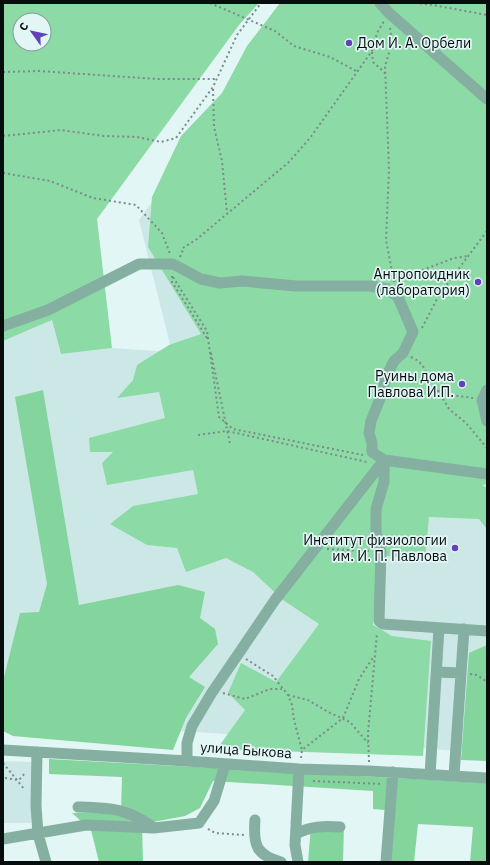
<svg xmlns="http://www.w3.org/2000/svg" width="490" height="865" font-family="'IBM Plex Sans',sans-serif">
	<style>
		.built { fill: #cce8e6 }
		.green { fill: #8cdaa5; fill-rule: evenodd }
		.forest { fill: #84d49e }
		.lines { fill: none; stroke-linecap: round; stroke-linejoin: round }
		.path { stroke: #7d8a8a; stroke-width: 2; stroke-dasharray: 2 3; stroke-linecap: butt }
		.minor { stroke: #84afa1; stroke-width: 11 }
		.poi-dot { fill: #6441b9; stroke: #e2f6f5; stroke-width: 1.5 }
		.labels { text-anchor: middle; dominant-baseline: central; stroke-width: 3.5; stroke-linejoin: round; paint-order: stroke }
		.poi-label { font-size: 14px; fill: #070d0d; stroke: #e2f6f5; text-anchor: end }
		.street-label { font-size: 14px; fill: #070d0d; stroke: #e2f6f5 }
	</style>
	<rect width="100%" height="100%" fill="#e2f6f5"/>
	<path class="built" d="M291,3H487V753L3,718V341L52,320L61,354L112,348L172,352L139,220Z
		M3,761L33,762L31,823H3Z"/>
	<path class="green" d="M3,3H259L239,25L97,219L112,348L61,354L52,320L3,341ZM20,20H44V44H20Z
		M280,3H487V484L482,485L487,488V529L479,519L429,517L425,560L378,555L373,625L392,636L431,641L423,756L217,749L245,710L228,693L241,663L276,682L319,624L283,600L253,572L226,558L186,572L177,548L147,545L110,524L133,506L198,494L193,470L107,485L102,463L113,452H90L89,438L165,418L159,392L117,398L133,380L137,365L169,345L201,334L148,247L152,197L181,136L222,93L247,46Z"/>
	<path class="forest" d="M43,390L79,605L178,585L205,592L200,618L215,629L218,644L189,677L205,687L186,718L173,750L13,736L3,731V681L20,613L39,612L47,584L15,397Z
		M487,645V761L461,760L469,653Z
		M49,759L487,783V862H470L473,827L418,824L414,862H382L385,810L373,809V791L213,781L200,808L185,816L142,824L143,862H99L91,830L72,813L121,812L122,777L49,774Z
		M311,825H344L343,862H308Z"/>
	<g class="lines">
		<path class="path" d="M210,3L275,31L294,46L330,57L358,72
			M415,3L433,5L487,15
			M390,28L392,43L385,66L389,170L386,240L394,282
			M372,52L373,62L386,74
			M3,72L39,71L157,79H217
			M213,89L214,127L222,161L227,213
			M3,136L61,130L104,136L137,137L161,142L176,138L213,87L237,35L261,3
			M3,173L50,181L93,198L136,205L162,233L170,254
			M183,248L197,239L289,162L310,138L372,51L377,33L384,21
			M180,257L184,247
			M172,276V282L207,338
			M173,277L207,331L219,417L233,429L363,455
			M394,281L454,258L469,256
			M422,328L439,295L487,231
			M211,353L230,444
			M411,357C420,361 424,366 427,375C428,378 428,382 429,385C436,395 462,396 473,398
			M438,390L449,409L466,423L487,448
			M198,435L227,431L367,462
			M327,549L371,551
			M246,659L273,676L288,695L292,705L294,720L302,750
			M470,674L477,675L487,682
			M223,693L245,699L270,689H282
			M288,695L308,700L328,712L350,722L368,743
			M301,758L302,750L343,718L359,679L374,656
			M369,762L368,733L377,633
			M3,763L25,790
			M5,778L19,780L26,772
			M313,781L383,784
			M208,829L215,833L244,835"/>
		<path class="minor" d="M380,3L389,13L487,99
			M3,326L48,310L139,264H173L201,279L220,283L242,281L296,286H370L387,289L398,297L413,332L403,353L394,361L386,377L383,391L371,421L369,433L372,443V452L384,460V482L376,509V533L381,552L379,621L383,624L487,631
			M487,390L482,400L487,421
			M437,672L461,673
			M3,750L187,761L299,769L369,771L487,778
			M37,752L36,806L38,834L46,862
			M187,761V743L192,726L211,694L275,600L384,460L487,474
			M430,775L439,628
			M454,776L464,629
			M78,807C110,808 126,808 153,827
			M255,820C253,845 256,855 281,862
			M296,834C311,826 323,826 340,827
			M3,839L86,825L154,828L199,823L214,801L225,765
			M298,862L295,845L299,769
			M386,862L393,772"/>
	</g>
	<g class="poi-dot">
		<circle cx="349" cy="43" r="4"/>
		<circle cx="478" cy="282" r="4"/>
		<circle cx="462" cy="384" r="4"/>
		<circle cx="455" cy="548" r="4"/>
	</g>
	<g class="labels">
		<g class="poi-label">
			<text x="357" y="43" text-anchor="start">Дом И. А. Орбели</text>
			<text x="470" y="274">Антропоидник<tspan x="470" dy="16">(лаборатория)</tspan></text>
			<text x="454" y="376">Руины дома<tspan x="454" dy="16">Павлова И.П.</tspan></text>
			<text x="447" y="540">Институт физиологии<tspan x="447" dy="16">им. И. П. Павлова</tspan></text>
		</g>
		<g class="street-label">
			<text transform="translate(246 750) rotate(4)">улица Быкова</text>
		</g>
	</g>
	<rect width="490" height="865" fill="none" stroke="#070d0d" stroke-width="8"/>
	<g transform="translate(32 32) rotate(303)"><circle r="19" fill="#e2f6f5" stroke="#8a9998"/>
	<path d="M0-3L7 15L0 10L-7 15Z" fill="#6441b9"/>
	<text y="-6" font-size="11" font-weight="bold" text-anchor="middle" fill="#070d0d">С</text>
	</g>
</svg>
